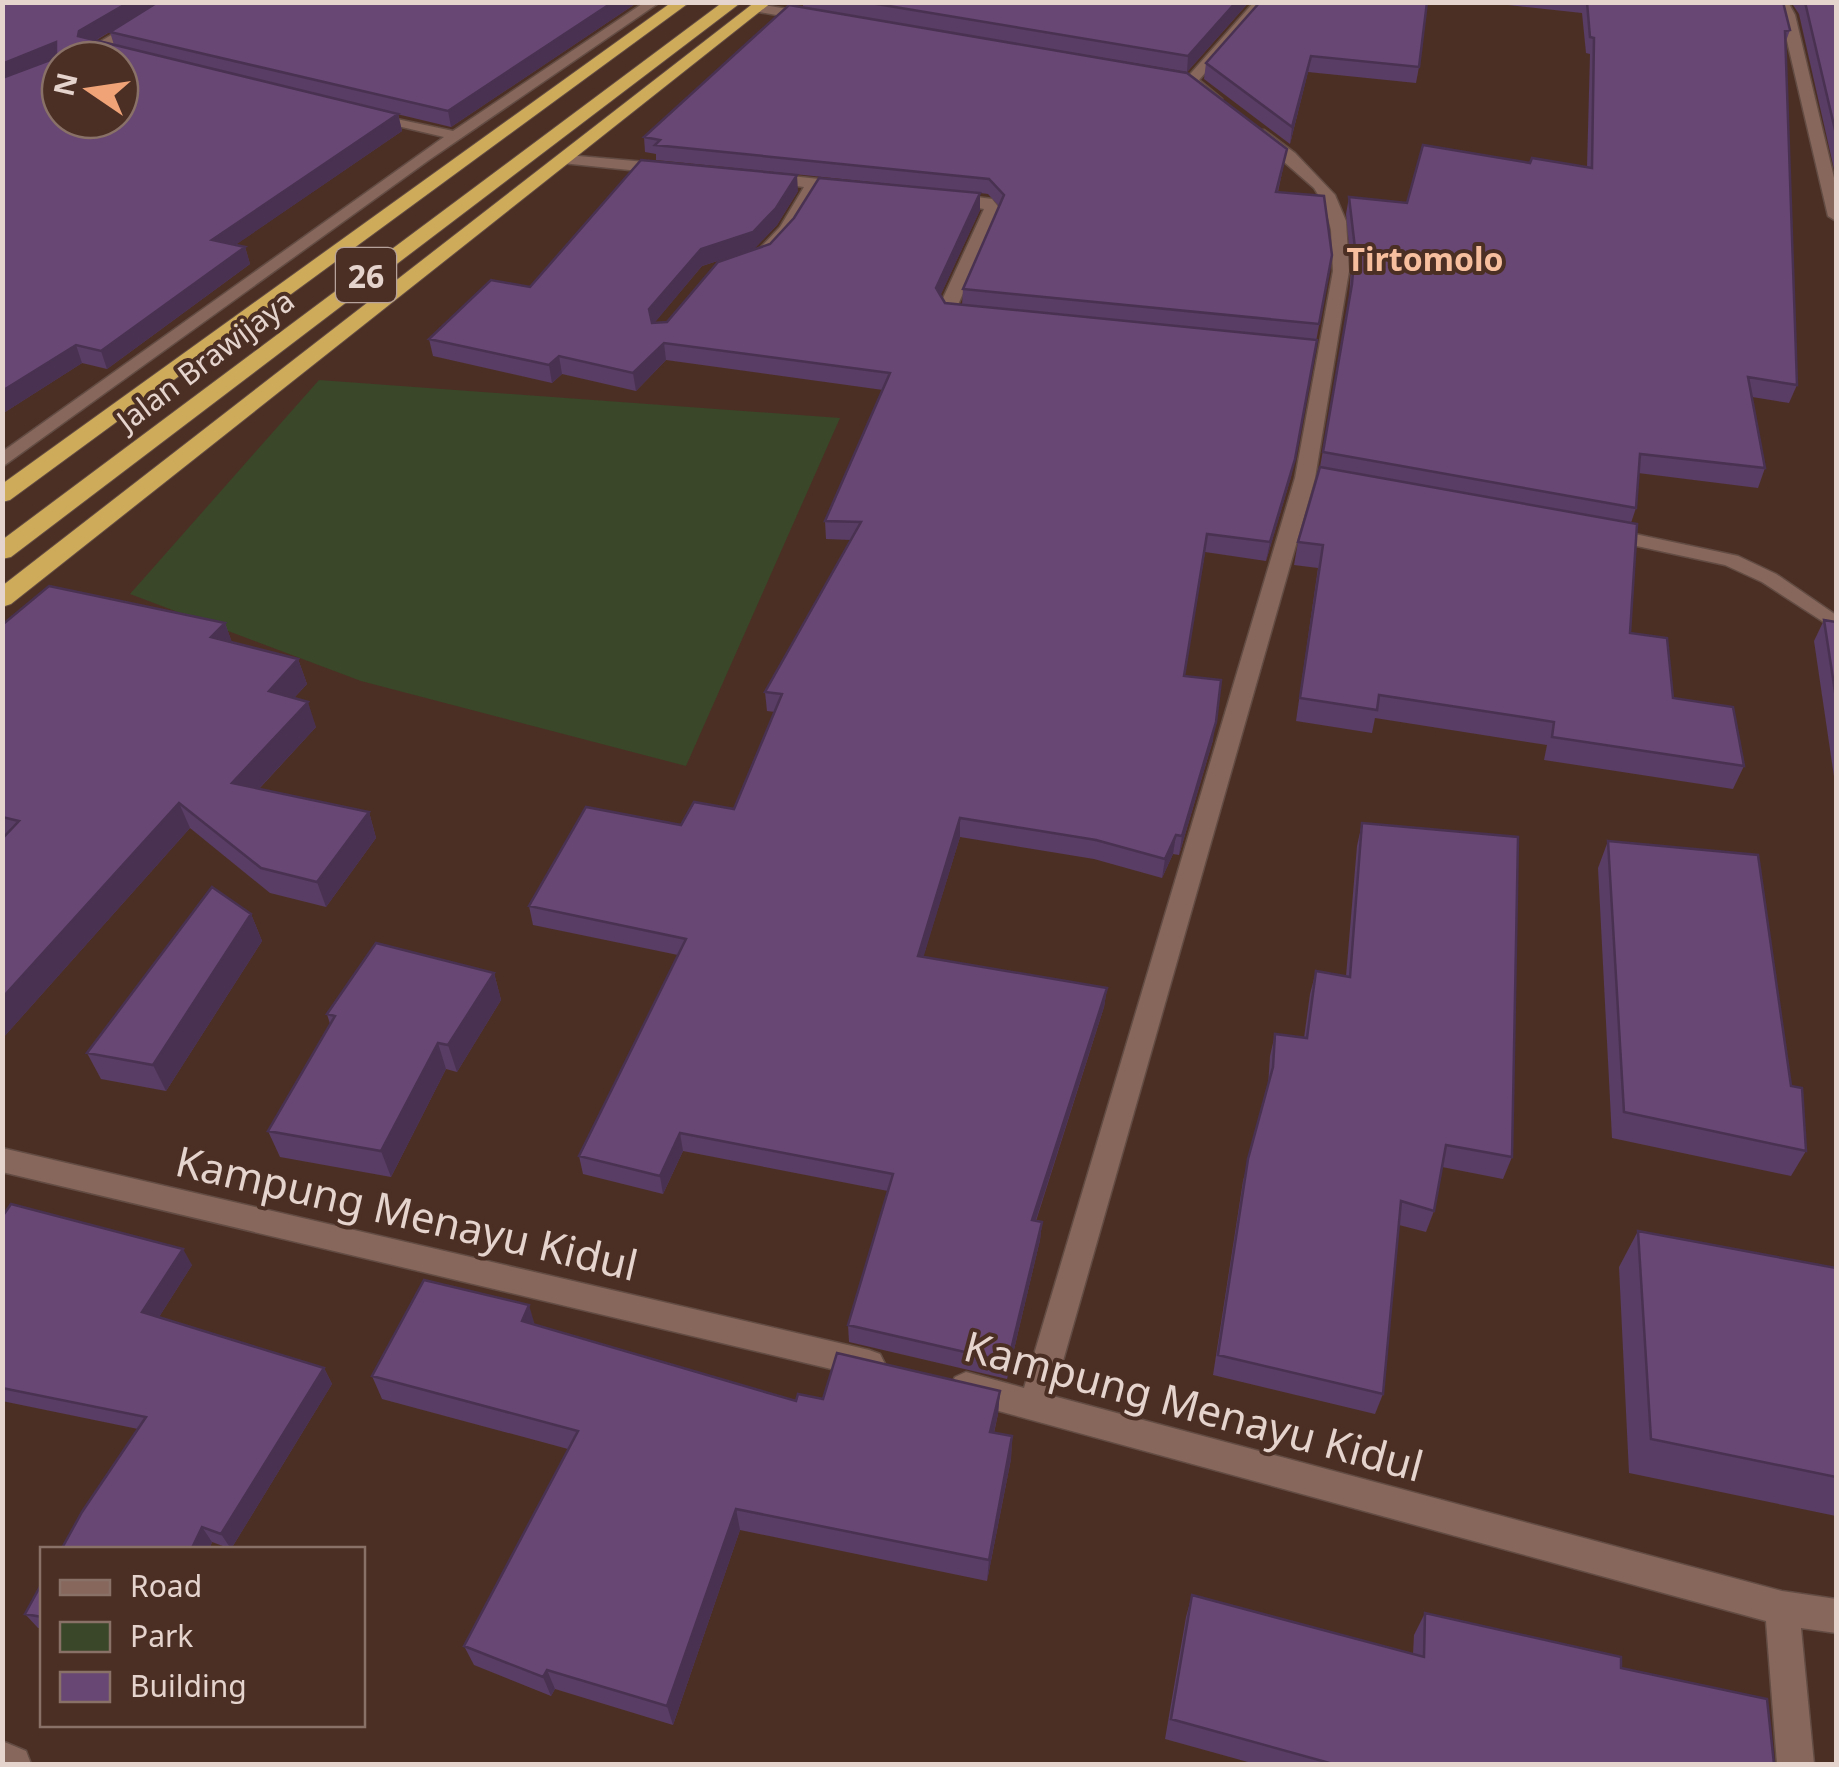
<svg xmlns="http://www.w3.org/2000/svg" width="1839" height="1767" font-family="'Noto Sans',sans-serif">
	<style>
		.green { fill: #3a4728 }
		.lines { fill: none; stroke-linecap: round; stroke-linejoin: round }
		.minor-casing { stroke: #634c43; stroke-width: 3 }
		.highway-casing { stroke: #634c43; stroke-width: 2 }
		.minor { fill: #87675c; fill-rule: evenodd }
		.highway { fill: #ceab5b; fill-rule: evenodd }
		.wall { fill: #593d64; fill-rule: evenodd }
		.shaded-wall { fill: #493251 }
		.building { fill: #684774; stroke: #493251; stroke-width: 2.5; fill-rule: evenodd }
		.labels { text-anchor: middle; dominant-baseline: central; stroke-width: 8; stroke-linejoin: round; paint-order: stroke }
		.far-street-label { font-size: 30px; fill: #e5d3cd; stroke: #4b2f25 }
		.far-quarter-label { font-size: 32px; font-weight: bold; fill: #f8bf9e; stroke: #4b2f25 }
		.shield { fill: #4b2f25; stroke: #b7a29b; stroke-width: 2.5 }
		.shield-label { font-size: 32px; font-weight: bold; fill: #e5d3cd }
		.near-street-label { font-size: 42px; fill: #e5d3cd; stroke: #4b2f25 }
	</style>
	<rect width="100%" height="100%" fill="#4b2f25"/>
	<path class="green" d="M319,380L840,418L686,766L361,681L130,594Z"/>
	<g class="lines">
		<g class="minor-casing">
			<path id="minor" d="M167,2H183L105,49L116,51V57L86,50Z
				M645,2H660L429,160L2,467V452L444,137L364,118V112L453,131Z
				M1254,2H1267L1199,80L1222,99L1210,102L1184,81Z
				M1775,2H1788L1795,15L1836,186V221L1828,216L1781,15Z
				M758,4L812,13L819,17L812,21L753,11V5Z
				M1254,130H1264L1295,153L1335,195L1346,221L1349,271L1315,478L1053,1396L1782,1591L1836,1599V1633L1801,1628L1814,1764H1777L1766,1621L966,1402L955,1397L950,1387L955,1377L966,1372L1024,1388L1295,478L1333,271L1331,230L1325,206L1314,188L1254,136Z
				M567,155L668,164L676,169L668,174L562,163L559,160Z
				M763,173L847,182L855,187L847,192L819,189L792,233L768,253L760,248L780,227L804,187L758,181V175Z
				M947,193L992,199L1000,209L957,307L982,317L973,322L945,317L939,307L984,209L941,201V195Z
				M1602,527L1738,556L1776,574L1836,615V630L1762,582L1725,565L1595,537L1592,533Z
				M2,1148L869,1350L880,1354L885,1364L880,1374L869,1378L2,1172Z
				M2,1741L26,1751L31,1764H2Z"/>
		</g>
		<g class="highway-casing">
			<path id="highway" d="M672,2H690L10,500L2,502V484Z
				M723,2L739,4L11,557L2,559V540Z
				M755,2H772L11,604L2,607V586Z"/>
		</g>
		<use href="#minor" class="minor"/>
		<use href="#highway" class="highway"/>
	</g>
	<path class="wall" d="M2,2H638L451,127L376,109L398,114L402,131L235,245L245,247L250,264L107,369L82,363L2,414ZM139,14L110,32L114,45L95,41Z
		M803,2H1249L1187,72L901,24L1287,149L1278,192L1332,255L1291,477L1266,561L1205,552L1184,676L1213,740L1179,855L1173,854L1162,878L1094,859L960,837L923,957L1107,988L1104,1007L1036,1221L1042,1222L1040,1240L1007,1379L849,1342L848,1325L888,1191L683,1151L663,1194L583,1174L579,1156L678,955L533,925L529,906L681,825L734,809L775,712L767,711L765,692L851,540L826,539L825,521L883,390L666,360L636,391L562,374L552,383L433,356L429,339L530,287L798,191L777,225L754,249L702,266L654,323L667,322L968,192L656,160V154L645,152L644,137L803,7ZM980,193L988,194L999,206L963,289L962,305L945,303L940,296L980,210Z
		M1260,2L1419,67L1416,83L1308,72L1290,144L1204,79L1206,63Z
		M1481,2H1783L1790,30L1785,44L1797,385L1789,403L1752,397L1765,468L1758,488L1638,473L1636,508L1631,523L1630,633L1673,698L1744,766L1733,789L1544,760L1547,745L1521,741L1375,718L1372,733L1296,721L1318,568L1294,565L1298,542L1320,467L1349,302L1351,266L1346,214L1349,197L1407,203L1530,163L1587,167L1590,54L1586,53L1582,13Z
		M1791,2H1836V178L1799,14Z
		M1824,620L1836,622V790L1814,641Z
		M225,623L232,643L298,659L307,684L294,698L316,727L259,789L369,812L376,838L326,907L270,893L190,828L2,1039V625Z
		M1362,823L1512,1157L1503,1179L1442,1167L1434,1211L1426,1232L1399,1225L1383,1394L1375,1414L1213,1375L1243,1181L1268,1086L1270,1056L1275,1034L1304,1038L1310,994L1316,971L1346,976L1357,846Z
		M1608,841L1806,1151L1791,1176L1612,1138L1598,868Z
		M251,914L262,941L166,1091L101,1079L87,1053Z
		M494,973L501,1000L457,1072L446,1069L391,1177L280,1157L268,1131L330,1024L327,1014Z
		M2,1217L192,1265L159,1317L324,1368L332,1384L231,1549L212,1542L209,1550H61L138,1429L2,1401Z
		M1638,1231L1836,1268V1516L1629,1473L1619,1267Z
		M535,1325L796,1401L1000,1391L998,1414L994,1433L1012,1436L1011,1459L987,1581L740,1530L673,1725L555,1689L551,1696L474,1665L464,1646L568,1449L382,1399L372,1376Z
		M42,1583V1628H38L25,1614Z
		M1192,1595L1413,1654L1414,1635L1425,1613L1621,1668L1774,1764H1255L1165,1739L1186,1617Z"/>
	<path class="shaded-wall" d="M129,2H159L84,47L78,36L79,31Z
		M613,2H638L451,127L448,111Z
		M1236,2H1249L1187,72L1188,56Z
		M56,42L61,57L2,82V64Z
		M1311,56L1308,72L1290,144L1292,127Z
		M398,114L402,131L218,257L212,240Z
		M797,175L798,191L777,225L754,249L702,266L651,327L649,309L701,249Z
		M980,193V210L936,305V288Z
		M245,247L250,264L107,369L101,351Z
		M664,343L666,360L636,391L633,373Z
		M76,345L82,363L2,414V391Z
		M559,356L562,374L552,383L549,365Z
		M1314,357L1291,477L1266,561L1270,542Z
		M225,623L234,648L211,637Z
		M298,659L307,684L277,716L269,691Z
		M308,702L316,727L241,808L232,783Z
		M1216,722L1213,740L1179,855L1182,836Z
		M179,803L190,828L2,1039V998Z
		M369,812L376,838L326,907L317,882Z
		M960,818V837L918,975V956Z
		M1176,835L1173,854L1162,878L1165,859Z
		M251,914L262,941L166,1091L153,1065Z
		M494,973L501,1000L457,1072L448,1045Z
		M1107,988L1104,1007L1030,1238L1032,1220Z
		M438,1043L446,1069L391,1177L381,1151Z
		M680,1133L683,1151L663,1194L660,1176Z
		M1042,1222L1040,1240L1007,1379L1008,1362Z
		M183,1249L192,1265L152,1328L142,1312Z
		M529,1305L536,1329L522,1321Z
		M324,1368L332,1384L231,1549L221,1534Z
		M1000,1391L998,1414L989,1454L990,1432Z
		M1012,1436L1011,1459L987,1581L989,1560Z
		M736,1509L740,1530L673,1725L667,1706Z
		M202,1527L212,1542L209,1550H191Z
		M547,1670L555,1689L551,1696L543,1677Z"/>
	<path class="building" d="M2,2H129L79,31L78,36L398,114L212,240L245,247L101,351L76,345L2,391V78L56,58V42L2,64ZM60,60H120V120H60Z
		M158,2H613L448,111L110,32Z
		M865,2H1236L1188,56Z
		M1260,2H1427L1419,67L1311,56L1292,127L1206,63Z
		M1587,2H1783L1790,30L1785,31L1797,385L1748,377L1765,468L1640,454L1636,508L1323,452L1352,284L1355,248L1349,197L1407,203L1423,145L1530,163L1532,158L1592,168L1594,38L1590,37Z
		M1805,2H1836V134Z
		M789,5L1187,73L1287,149L1276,192L1324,196L1332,255L1319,324L963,289L1004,195L989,179L655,145L660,140L644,137Z
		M641,160L797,175L776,208L753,232L701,249L649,309L652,323L667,322L718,262L770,244L794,218L819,178L980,193L936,288L945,303L1317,340L1295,459L1270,542L1207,534L1184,676L1221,680L1216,722L1182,836L1176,835L1165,859L1096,840L960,818L918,956L1107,988L1032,1220L1042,1222L1008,1362L848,1325L893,1174L680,1133L660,1176L579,1156L686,939L529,906L586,807L681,825L694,802L734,809L782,694L765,692L861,522L825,521L890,373L664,343L633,373L559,356L549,365L429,339L491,280L530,287Z
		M1320,467L1637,524L1630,633L1667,638L1673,698L1733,707L1744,766L1552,737L1554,722L1529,718L1379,695L1377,710L1300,698L1323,545L1298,542Z
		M49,586L225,623L211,637L298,659L269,691L308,702L232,783L369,812L317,882L261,868L179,803L2,998V839L19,821L2,817V625Z
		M1824,620L1836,622V698Z
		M1362,823L1518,837L1512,1157L1446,1145L1434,1211L1401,1201L1383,1394L1218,1355L1248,1159L1273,1067L1275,1034L1307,1038L1316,971L1350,977Z
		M1608,841L1758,855L1791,1086L1802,1088L1806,1151L1624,1112Z
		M212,887L251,914L153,1065L87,1053Z
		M376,943L494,973L448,1045L438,1043L381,1151L268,1131L335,1016L327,1014Z
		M11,1204L183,1249L142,1312L324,1368L221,1534L202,1527L191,1550H61L82,1512L146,1417L2,1388V1217Z
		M1638,1231L1836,1268V1477L1651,1439Z
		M424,1280L529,1305L522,1321L796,1401L798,1394L823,1399L837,1353L1000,1391L990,1432L1012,1436L989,1560L736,1509L667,1706L547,1670L543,1677L464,1646L578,1431L372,1376Z
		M42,1583V1617L25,1614Z
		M1192,1595L1424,1657L1425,1613L1621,1657V1668L1767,1699L1774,1764H1333L1171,1719Z"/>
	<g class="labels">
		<g class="far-street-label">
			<text transform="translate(205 360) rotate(-37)">Jalan Brawijaya</text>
		</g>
		<g class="far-quarter-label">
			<text x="1425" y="258">Tirtomolo</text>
		</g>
		<rect class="shield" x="336" y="248" width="60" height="54" rx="8"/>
		<g class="shield-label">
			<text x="366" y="275">26</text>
		</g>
		<g class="near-street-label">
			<text transform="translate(407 1212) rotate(13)">Kampung Menayu Kidul</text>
			<text transform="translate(1194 1405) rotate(15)">Kampung Menayu Kidul</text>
		</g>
	</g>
	<rect width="1839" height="1767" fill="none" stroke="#e5d3cd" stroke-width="10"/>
	<rect x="40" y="1547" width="325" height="180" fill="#4b2f25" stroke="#897168" stroke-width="2.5"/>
	<rect x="60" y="1580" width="50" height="15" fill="#87675c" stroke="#897168" stroke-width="2.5"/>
	<text x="130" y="1597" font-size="30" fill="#e5d3cd">Road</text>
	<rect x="60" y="1622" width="50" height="30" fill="#3a4728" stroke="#897168" stroke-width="2.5"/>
	<text x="130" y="1647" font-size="30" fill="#e5d3cd">Park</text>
	<rect x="60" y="1672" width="50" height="30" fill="#684774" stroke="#897168" stroke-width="2.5"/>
	<text x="130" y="1697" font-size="30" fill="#e5d3cd">Building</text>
	<g transform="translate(90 90) rotate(283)"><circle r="48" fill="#4b2f25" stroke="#897168" stroke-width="2.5"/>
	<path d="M0-8L18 38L0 25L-18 38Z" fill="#efa377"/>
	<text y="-15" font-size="28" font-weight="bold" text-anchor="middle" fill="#e5d3cd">N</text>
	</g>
</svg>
